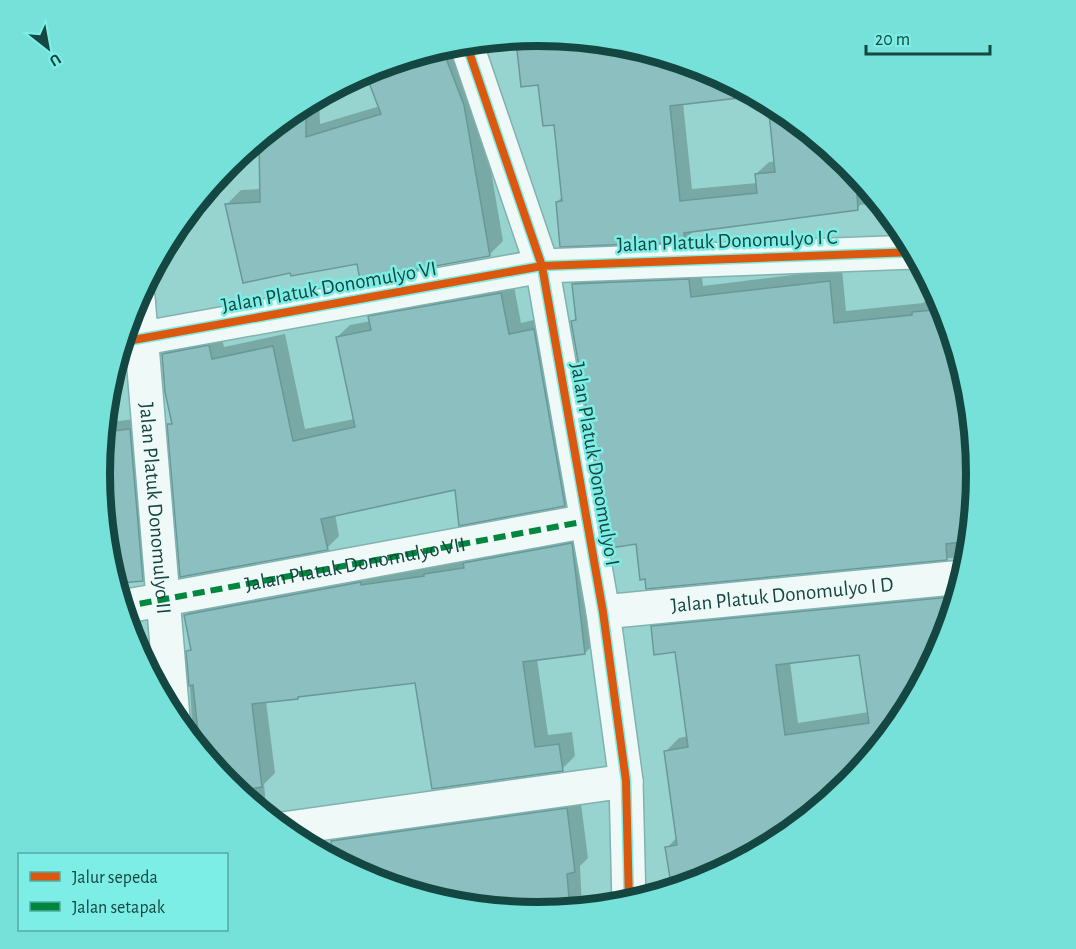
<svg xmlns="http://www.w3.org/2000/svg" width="1076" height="949" font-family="'Alegreya Sans',sans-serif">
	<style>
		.shadow { fill: #0003; fill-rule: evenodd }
		.building { fill: #8bbfc0; stroke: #6a9898; stroke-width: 1.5; fill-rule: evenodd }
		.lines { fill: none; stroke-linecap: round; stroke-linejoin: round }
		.minor-casing { stroke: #80b2ae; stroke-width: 36 }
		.minor { stroke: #eff9f8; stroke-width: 33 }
		.quiet { stroke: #00873e; stroke-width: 6; stroke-dasharray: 12 6; stroke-linecap: butt }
		.cycleway-casing { stroke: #7deee5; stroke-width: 11 }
		.cycleway { stroke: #dd580f; stroke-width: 8 }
		.labels { text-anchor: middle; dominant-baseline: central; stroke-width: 5; stroke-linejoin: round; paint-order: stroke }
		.street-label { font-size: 21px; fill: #144642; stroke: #7deee5 }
		.rim { fill: none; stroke: #144642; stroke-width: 8 }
	</style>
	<rect width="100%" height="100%" fill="#97d4cf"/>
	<path class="shadow" d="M538,36L624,44L706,70L757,97L683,103L692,189L757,183L756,174L769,162L776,161L769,103L782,110L848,165L880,203L860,205L858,208L694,231L684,240L557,202L563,196L556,123L539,83L523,85L517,38Z
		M453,44L477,89L503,241L489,255L358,263L227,204L241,190L261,189V137L295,110L319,97L320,124L380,106L366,72Z
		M701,267L703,286L842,269L846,311L923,303L926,300L939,299L943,307L968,389L976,475L968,558L961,557L647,587L637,543L572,322L577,317L573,284L586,272Z
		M513,281L521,323L546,317L577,492L565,505L456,488L335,514L339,536L327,548L169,425L173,421L163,354L175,342L221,334L224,347L285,334L305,429L354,419L337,337L350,325L371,321L370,317L382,305Z
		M141,418L153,568L142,579L121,573L112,574L108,560L100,474L105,423Z
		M584,531L598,640L585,653L537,659L548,735L572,732L575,756L562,769L416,681L266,701L275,773L264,784L267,817L228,784L174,719L188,724L192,723L188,652L192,647L186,615L199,602Z
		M961,585L943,643L902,718L848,785L781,839L705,880L684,886L667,848L677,837L666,751L679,738L688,736L677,650L652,627L666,613ZM860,653L869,712L798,723L790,662Z
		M162,644L167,706L136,648Z
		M580,796L588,858L580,866L582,909L538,913L452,905L370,879L312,848L333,845V842L346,829Z"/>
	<path class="building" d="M591,41L624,45L706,70L756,96L670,106L680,201L757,193L755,174L775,172L768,103L782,110L848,165L871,192L857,194L858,210L684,233L685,242L560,247L556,202L562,201L554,125L543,126L538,85L521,87L517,50Z
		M442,48L464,105L490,256L360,280L357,264L291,276L290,273L243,283L225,204L260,202L259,139L295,110L306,104V137L381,114L365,72Z
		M689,279L691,297L830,281L834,323L912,315V312L944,309L968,389L975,456L965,457L972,520L970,541L946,544L947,560L646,589L645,579L640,580L636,544L611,548L571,321L576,320L572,284Z
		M501,293L509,334L534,329L565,506L459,526L455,490L321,519L328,550L180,577L167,424H172L165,392L162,354L209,345L212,359L273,346L293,441L355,427L336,337L371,330L368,316Z
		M130,429L143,581L121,583L113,525L105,526L100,473L104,432Z
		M572,543L585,654L523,662L535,747L559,744L563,771L432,789L415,683L298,697V699L252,704L262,787L236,791L228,784L200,751L193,685L189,686L186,651L191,650L184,615L361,582V585L424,576V574L464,568L463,563Z
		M950,597L952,614L939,615L943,643L902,718L848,785L781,839L705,880L672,890L665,847L677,845L664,751L688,747L675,652L654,655L651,626ZM859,655L869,723L785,735L776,665Z
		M149,656L151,676L141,658Z
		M567,808L575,872L567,874L570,910L538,913L452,904L370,879L333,860L331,841Z"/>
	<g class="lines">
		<g class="minor-casing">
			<g id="minor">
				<path d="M466,43L542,266L603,612L626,781L629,903"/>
				<path id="s1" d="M138,297L173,718"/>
				<path d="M122,342L542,266L914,252"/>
				<path id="s2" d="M122,607L587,521"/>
				<path id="s3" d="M603,612L963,577"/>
				<path d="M282,829L626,781"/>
			</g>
		</g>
		<use href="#minor" class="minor"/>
		<path class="quiet" d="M122,607L587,521"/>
		<g class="cycleway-casing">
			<path id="cycleway" d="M466,43L542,266L603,612L626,781L629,903
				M122,342L542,266L914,252"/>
		</g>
		<use href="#cycleway" class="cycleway"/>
	</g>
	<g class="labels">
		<g class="street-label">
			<text transform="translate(727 241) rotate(-2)">Jalan Platuk Donomulyo I C</text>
			<text transform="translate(329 287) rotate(-10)">Jalan Platuk Donomulyo VI</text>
			<text transform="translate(595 464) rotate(80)">Jalan Platuk Donomulyo I</text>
			<text stroke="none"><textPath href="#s1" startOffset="212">Jalan Platuk Donomulyo II</textPath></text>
			<text stroke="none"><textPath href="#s2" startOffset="237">Jalan Platuk Donomulyo VII</textPath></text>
			<text stroke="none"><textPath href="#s3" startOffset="180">Jalan Platuk Donomulyo I D</textPath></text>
		</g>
	</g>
	<path d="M0 0H1076V949H0ZM110 474a428 428 0 1 1 856 0a428 428 0 1 1-856 0Z" fill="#75e1d8" fill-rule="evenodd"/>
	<path class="rim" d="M110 474a428 428 0 1 1 856 0a428 428 0 1 1-856 0Z"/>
	<rect x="18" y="853" width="210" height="78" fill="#7deee5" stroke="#53aba4" stroke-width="1.5"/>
	<rect x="30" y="872" width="30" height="9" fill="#dd580f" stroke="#53aba4" stroke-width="1.5"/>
	<text x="72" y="883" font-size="18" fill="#144642">Jalur sepeda</text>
	<rect x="30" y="902" width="30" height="9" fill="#00873e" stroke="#53aba4" stroke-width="1.5"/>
	<text x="72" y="913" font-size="18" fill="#144642">Jalan setapak</text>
	<g transform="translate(48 48) rotate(149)" stroke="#7deee5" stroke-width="4.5" paint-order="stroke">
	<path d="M0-4.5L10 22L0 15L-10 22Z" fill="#144642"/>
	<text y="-9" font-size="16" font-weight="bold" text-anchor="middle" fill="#144642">U</text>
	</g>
	<path d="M866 45v9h124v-9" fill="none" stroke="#144642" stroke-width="3"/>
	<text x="875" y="45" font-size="18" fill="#144642" stroke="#7deee5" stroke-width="4.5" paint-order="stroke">20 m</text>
</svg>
